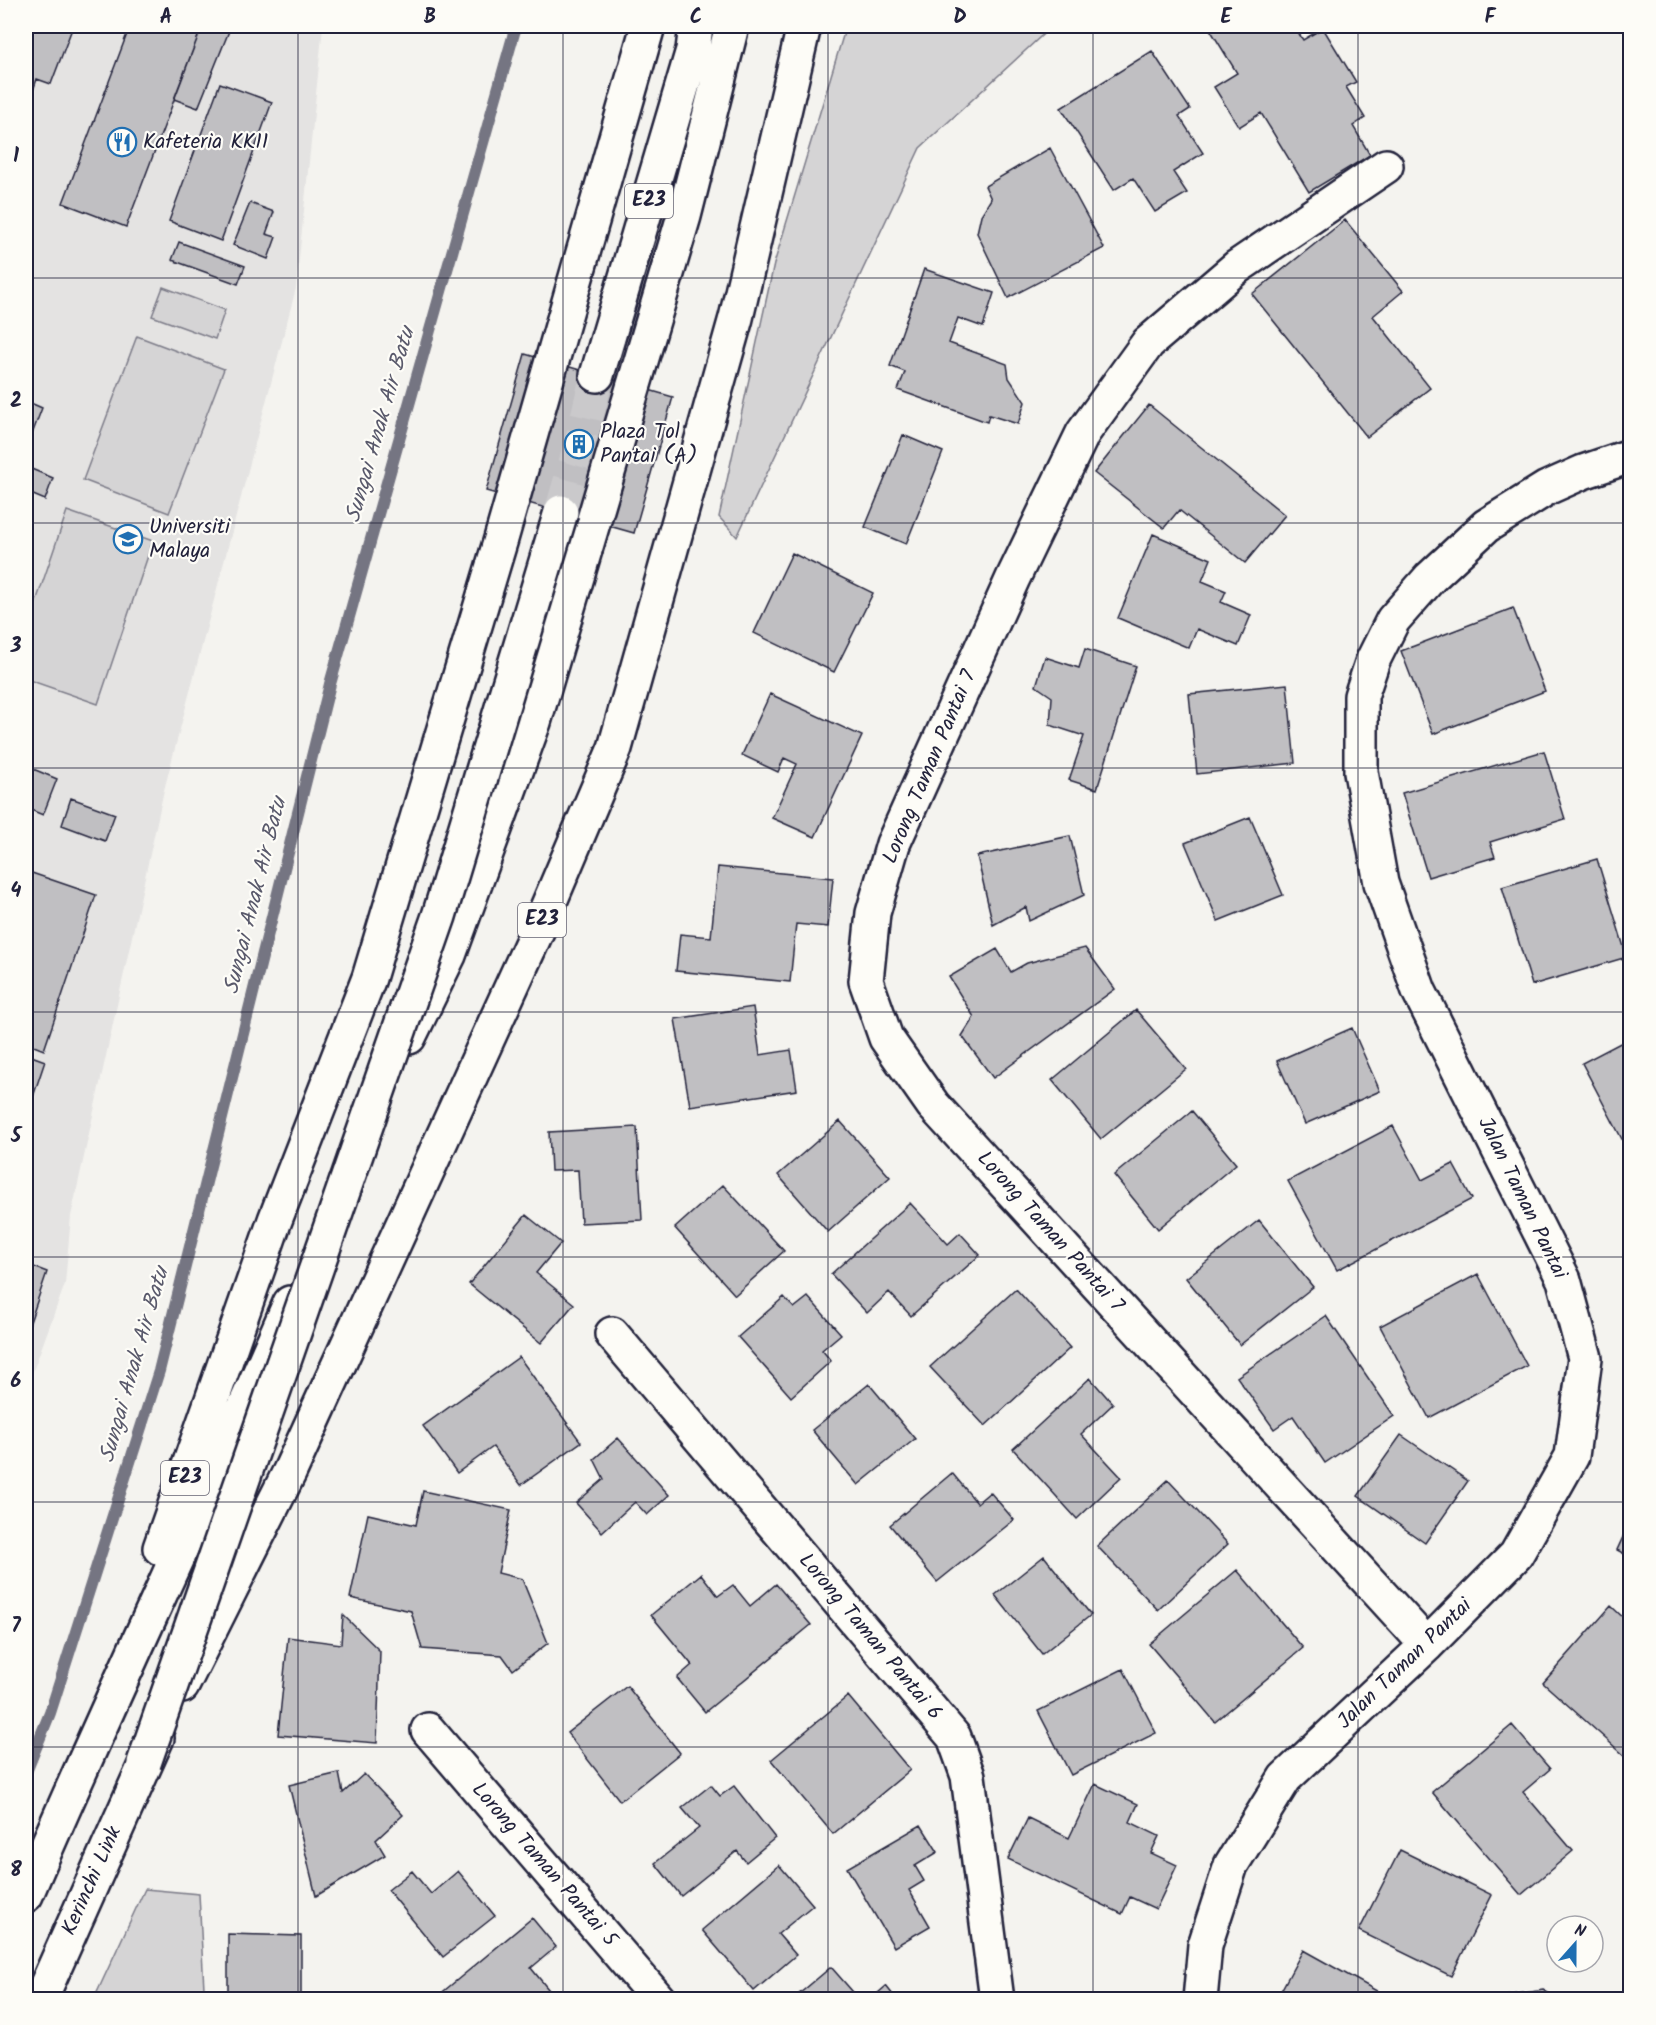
<svg xmlns="http://www.w3.org/2000/svg" width="1656" height="2025" font-family="Kalam,sans-serif">
	<style>
		.built { fill: #e4e3e2 }
		.green { fill: #d5d4d5; stroke: #7c7b88; stroke-width: 1.5 }
		.lines { fill: none; stroke-linecap: round; stroke-linejoin: round }
		.stream { stroke: #757582; stroke-width: 12 }
		.building { fill: #c0bfc2; stroke: #22223b; stroke-width: 1.5 }
		.highway-tunnel { stroke: #cac9cb; stroke-width: 33; stroke-dasharray: 33 16; stroke-linecap: butt }
		.street-casing { stroke: #22223b; stroke-width: 38 }
		.highway-casing { stroke: #22223b; stroke-width: 38 }
		.street { stroke: #fdfcf7; stroke-width: 33 }
		.highway { stroke: #fdfcf7; stroke-width: 33 }
		.highway-bridge-casing { stroke: #22223b; stroke-width: 38; stroke-linecap: butt }
		.highway-bridge { stroke: #fdfcf7; stroke-width: 33 }
		.grid { fill: none; stroke: #22223b; stroke-width: 1.5; stroke-opacity: 0.55 }
		.labels { text-anchor: middle; dominant-baseline: central; stroke-width: 4.5; stroke-linejoin: round; paint-order: stroke }
		.shield { fill: #fdfcf7; stroke: #646373; stroke-width: 1.5 }
		.shield-label { font-size: 20px; font-weight: bold; fill: #22223b }
		.poi-label { font-size: 21px; fill: #22223b; stroke: #fdfcf7; text-anchor: start }
		.street-label { font-size: 21px; fill: #22223b; stroke: #fdfcf7 }
		.water-label { font-size: 22px; font-style: italic; fill: #59596b; stroke: #fdfcf7 }
		.neatline { fill: none; stroke: #22223b; stroke-width: 2 }
		.grid-label { font-size: 20px; text-anchor: middle; font-weight: bold; fill: #22223b }
	</style>
	<rect width="100%" height="100%" fill="#f4f3ef"/>
	<filter id="ink" filterUnits="userSpaceOnUse"><feTurbulence type="fractalNoise" baseFrequency=".0167" numOctaves="2"/><feDisplacementMap in="SourceGraphic" scale="12" xChannelSelector="R" yChannelSelector="G"/><feConvolveMatrix kernelMatrix="1 2 1 2 8 2 1 2 1" color-interpolation-filters="sRGB"/></filter>
	<g filter="url(#ink)">
		<path class="built" d="M26,26H323L296,288L164,790L71,1216L65,1284L26,1390Z"/>
		<path class="green" d="M846,26H1052L920,148L737,537L719,517L774,264Z
			M163,287L225,310L215,339L152,316Z
			M137,336L224,369L169,513L83,480Z
			M67,511L153,541L98,704L26,679V631Z
			M145,1889L199,1894L204,1989L164,1999H94Z"/>
		<g class="lines">
			<path class="stream" d="M26,1772L50,1713L159,1371L330,684L516,26"/>
		</g>
		<path class="building" d="M26,26H73L51,84L37,79L29,102L26,101Z
			M130,26H202L126,227L63,203Z
			M202,26H231L198,108L174,99Z
			M1208,26H1294L1303,40L1323,28L1356,82L1346,87L1365,118L1353,126L1370,155L1309,192L1261,113L1239,127L1214,87L1237,73Z
			M1152,51L1190,109L1179,116L1203,153L1173,172L1187,193L1155,212L1133,178L1114,190L1061,108Z
			M220,83L272,102L221,241L169,221Z
			M1050,148L1104,248L1008,298L977,233L981,215L991,199L985,186Z
			M250,203L274,212L266,234L276,237L268,259L233,245Z
			M1345,220L1403,291L1373,316L1430,388L1367,437L1252,294Z
			M179,242L245,266L238,284L172,260Z
			M924,269L994,293L983,327L958,318L949,343L1007,364L1009,378L1025,402L1018,424L989,415L987,422L898,390L905,372L890,366Z
			M525,354L673,397L634,533L486,491Z
			M26,401L42,408L26,450Z
			M1149,405L1285,515L1245,563L1179,510L1164,528L1094,473Z
			M903,435L943,452L906,544L865,527Z
			M29,468L53,478L45,500L26,492V478Z
			M1153,534L1211,559L1202,581L1226,591L1221,602L1251,615L1238,646L1197,629L1189,648L1118,618Z
			M792,553L873,593L834,672L754,633Z
			M1513,608L1545,691L1433,734L1401,651Z
			M1085,649L1136,666L1097,789L1069,780L1084,736L1050,725L1052,697L1036,686L1045,657L1079,668Z
			M1287,684L1295,763L1197,774L1189,694Z
			M770,694L862,736L815,837L772,818L797,764L784,758L778,772L742,755Z
			M1544,751L1565,819L1490,842L1495,857L1428,877L1402,793Z
			M26,766L57,779L43,815L26,808Z
			M71,798L115,814L105,841L62,825Z
			M1250,817L1283,895L1218,921L1185,843Z
			M1070,836L1084,895L1029,921L1026,907L993,925L977,856Z
			M1597,859L1627,957L1532,985L1502,887Z
			M718,867L833,878L828,927L796,924L790,982L676,971L680,934L711,937Z
			M26,871L96,895L44,1050L26,1043Z
			M1085,948L1115,989L993,1078L962,1036L974,1017L949,977L997,949L1011,972L1027,963Z
			M753,1007L760,1055L791,1050L797,1090L690,1106L675,1019Z
			M1136,1010L1186,1069L1101,1139L1052,1080Z
			M1352,1028L1380,1091L1305,1124L1277,1061Z
			M1630,1038V1137L1623,1141L1582,1063Z
			M26,1054L45,1061L26,1118Z
			M1192,1111L1236,1164L1158,1229L1114,1175Z
			M840,1121L890,1177L828,1232L778,1175Z
			M1393,1126L1422,1180L1453,1164L1472,1199L1337,1270L1288,1181Z
			M637,1127L642,1220L581,1223L578,1170L551,1171L549,1132Z
			M723,1185L784,1251L735,1295L675,1228Z
			M910,1203L948,1244L960,1233L980,1255L911,1316L889,1292L867,1313L831,1274Z
			M526,1215L561,1243L536,1273L574,1304L541,1343L469,1284Z
			M1259,1220L1313,1287L1240,1345L1186,1278Z
			M26,1264L47,1272L26,1334Z
			M1478,1274L1527,1366L1429,1418L1380,1326Z
			M1016,1289L1070,1348L985,1426L930,1367Z
			M784,1297L794,1308L808,1297L841,1334L822,1350L831,1361L791,1397L738,1337Z
			M1326,1316L1394,1416L1325,1463L1293,1416L1274,1429L1237,1377Z
			M519,1357L581,1442L521,1485L493,1447L457,1473L423,1426Z
			M1090,1378L1113,1404L1081,1434L1121,1477L1077,1519L1013,1449Z
			M869,1384L915,1439L858,1485L812,1430Z
			M1401,1435L1468,1481L1425,1543L1358,1496Z
			M618,1438L669,1495L647,1515L635,1502L602,1532L576,1503L604,1479L594,1459Z
			M952,1473L977,1503L990,1492L1014,1520L937,1582L890,1525Z
			M1168,1480L1228,1544L1158,1610L1097,1546Z
			M423,1491L511,1510L498,1573L522,1579L548,1643L513,1670L502,1655L422,1649L411,1611L350,1598L368,1514L416,1525Z
			M1630,1522V1557L1617,1550Z
			M1044,1556L1091,1615L1042,1654L995,1595Z
			M1237,1570L1303,1648L1215,1722L1149,1644Z
			M701,1574L718,1596L733,1585L750,1606L776,1584L811,1625L705,1712L677,1678L692,1665L651,1615Z
			M1611,1606L1630,1624V1752L1626,1757L1543,1683Z
			M343,1615L380,1651L377,1743L278,1735L288,1637L341,1644Z
			M1123,1669L1156,1733L1071,1775L1038,1711Z
			M627,1686L680,1753L620,1801L567,1733Z
			M848,1696L910,1770L833,1834L771,1760Z
			M1512,1725L1550,1769L1523,1792L1573,1851L1521,1895L1432,1792Z
			M339,1773L343,1793L364,1774L403,1815L376,1840L385,1855L316,1896L289,1785Z
			M1095,1784L1138,1804L1130,1822L1159,1836L1151,1853L1177,1865L1156,1909L1130,1897L1122,1914L1008,1859L1028,1818L1069,1838Z
			M711,1785L720,1796L734,1786L775,1838L746,1862L737,1851L681,1896L655,1863L699,1828L682,1808Z
			M921,1825L938,1852L915,1866L924,1881L909,1890L930,1926L894,1947L847,1868Z
			M1400,1850L1492,1895L1451,1976L1359,1931Z
			M779,1865L813,1905L778,1934L796,1955L754,1991L702,1930Z
			M412,1871L431,1894L458,1871L495,1916L443,1957L388,1890Z
			M532,1918L556,1947L531,1968L557,2000H443L439,1995Z
			M228,1934L301,1936V2000H228Z
			M1303,1950L1393,2000H1276Z
			M831,1967L860,2000H792Z
			M886,1986L897,2000H870Z
			M1543,1990L1560,2000H1493L1494,1998Z"/>
		<g class="lines">
			<path class="highway-tunnel" d="M561,512L580,446L597,375"/>
			<g class="street-casing">
				<path id="street" d="M1386,166L1237,267L1148,343L1083,433L1013,578L893,844L873,913L866,981L886,1038L933,1105L1427,1645
					M612,1334L954,1737L968,1776L997,2000
					M428,1730L659,2000
					M1200,2000L1205,1945L1231,1865L1285,1778L1427,1645L1516,1555L1572,1456L1585,1358L1564,1280L1419,991L1381,883L1361,772V696L1373,660L1393,620L1430,578L1486,526L1547,488L1583,472L1630,456"/>
			</g>
			<g class="highway-casing">
				<path id="highway" d="M597,375L693,50L696,26
					M409,1037L449,955L534,722L684,216L732,26
					M160,1548L275,1220L369,978L501,539L648,26
					M182,1686L290,1471L542,920L615,748L736,318L804,26
					M26,1895C111,1696 205,1502 290,1303
					M40,2000L157,1738"/>
			</g>
			<use href="#street" class="street"/>
			<use href="#highway" class="highway"/>
			<g class="highway-bridge-casing">
				<path id="highway-bridge" d="M144,1763L439,916L561,512"/>
			</g>
			<use href="#highway-bridge" class="highway-bridge"/>
		</g>
	</g>
	<path class="grid" d="M298,26V2000M563,26V2000M828,26V2000M1093,26V2000M1358,26V2000M26,278H1630M26,523H1630M26,768H1630M26,1012H1630M26,1257H1630M26,1502H1630M26,1747H1630"/>
	<defs>
		<g id="restaurant-ring" transform="scale(1.5)"><circle r="9.5" fill="#fdfcf7" stroke="#1f6fb2" stroke-width="1.5"/><path d="M-5-6h1v4h1v-4h1v4h1v-4h1v5L-1.5 .5V6h-2V.5L-5-1ZM5-6V6H3V1.5H1.5Q1.5-4 5-6Z" fill="#1f6fb2"/></g>
		<g id="building-ring" transform="scale(1.5)"><circle r="9.5" fill="#fdfcf7" stroke="#1f6fb2" stroke-width="1.5"/><path d="M-4-6H4V6H1V3H-1V6H-4ZM-2.5-4.3h1.7v1.8h-1.7ZM.8-4.3h1.7v1.8H.8ZM-2.5-1h1.7V.8h-1.7ZM.8-1h1.7V.8H.8Z" fill="#1f6fb2"/></g>
		<g id="university-ring" transform="scale(1.5)"><circle r="9.5" fill="#fdfcf7" stroke="#1f6fb2" stroke-width="1.5"/><path d="M0-5L7-2L0 1L-7-2ZM-4 1L0 2.5L4 1V4Q0 6-4 4Z" fill="#1f6fb2"/></g>
	</defs>
	<g fill-rule="evenodd">
		<use href="#restaurant-ring" x="122" y="142"/>
		<use href="#building-ring" x="579" y="444"/>
		<use href="#university-ring" x="128" y="539"/>
	</g>
	<g class="labels">
		<g class="shield">
			<rect x="625" y="184" width="48" height="34" rx="4.5"/>
			<rect x="518" y="903" width="48" height="34" rx="4.5"/>
			<rect x="161" y="1461" width="48" height="34" rx="4.5"/>
		</g>
		<g class="shield-label">
			<text x="649" y="201">E23</text>
			<text x="542" y="920">E23</text>
			<text x="185" y="1478">E23</text>
		</g>
		<g class="poi-label">
			<text x="143" y="142">Kafeteria KK11</text>
			<text x="600" y="432">Plaza Tol<tspan x="600" dy="24">Pantai (A)</tspan></text>
			<text x="149" y="527">Universiti<tspan x="149" dy="24">Malaya</tspan></text>
		</g>
		<g class="street-label">
			<text transform="translate(930 767) rotate(-67)">Lorong Taman Pantai 7</text>
			<text transform="translate(1522 1198) rotate(64)">Jalan Taman Pantai</text>
			<text transform="translate(1050 1232) rotate(48)">Lorong Taman Pantai 7</text>
			<text transform="translate(870 1637) rotate(50)">Lorong Taman Pantai 6</text>
			<text transform="translate(1405 1664) rotate(-44)">Jalan Taman Pantai</text>
			<text transform="translate(544 1865) rotate(49)">Lorong Taman Pantai 5</text>
			<text transform="translate(92 1881) rotate(-66)">Kerinchi Link</text>
		</g>
		<g class="water-label">
			<text transform="translate(381 425) rotate(-74)">Sungai Anak Air Batu</text>
			<text transform="translate(256 896) rotate(-76)">Sungai Anak Air Batu</text>
			<text transform="translate(135 1365) rotate(-74)">Sungai Anak Air Batu</text>
		</g>
	</g>
	<rect width="1656" height="2025" fill="none" stroke="#fdfcf7" stroke-width="66"/>
	<g transform="translate(1575 1944) rotate(21)"><circle r="28" fill="#fdfcf7" stroke="#a5a5ac" stroke-width="1.5"/>
	<path d="M0-4.5L10 22L0 15L-10 22Z" fill="#1f6fb2"/>
	<text y="-9" font-size="16" font-weight="bold" text-anchor="middle" fill="#22223b">N</text>
	</g>
	<rect x="33" y="33" width="1590" height="1959" class="neatline"/>
	<g class="grid-label">
		<text x="166" y="23">A</text>
		<text x="430" y="23">B</text>
		<text x="696" y="23">C</text>
		<text x="960" y="23">D</text>
		<text x="1226" y="23">E</text>
		<text x="1490" y="23">F</text>
		<text x="16" y="162">1</text>
		<text x="16" y="407">2</text>
		<text x="16" y="652">3</text>
		<text x="16" y="897">4</text>
		<text x="16" y="1142">5</text>
		<text x="16" y="1387">6</text>
		<text x="16" y="1632">7</text>
		<text x="16" y="1876">8</text>
	</g>
</svg>
